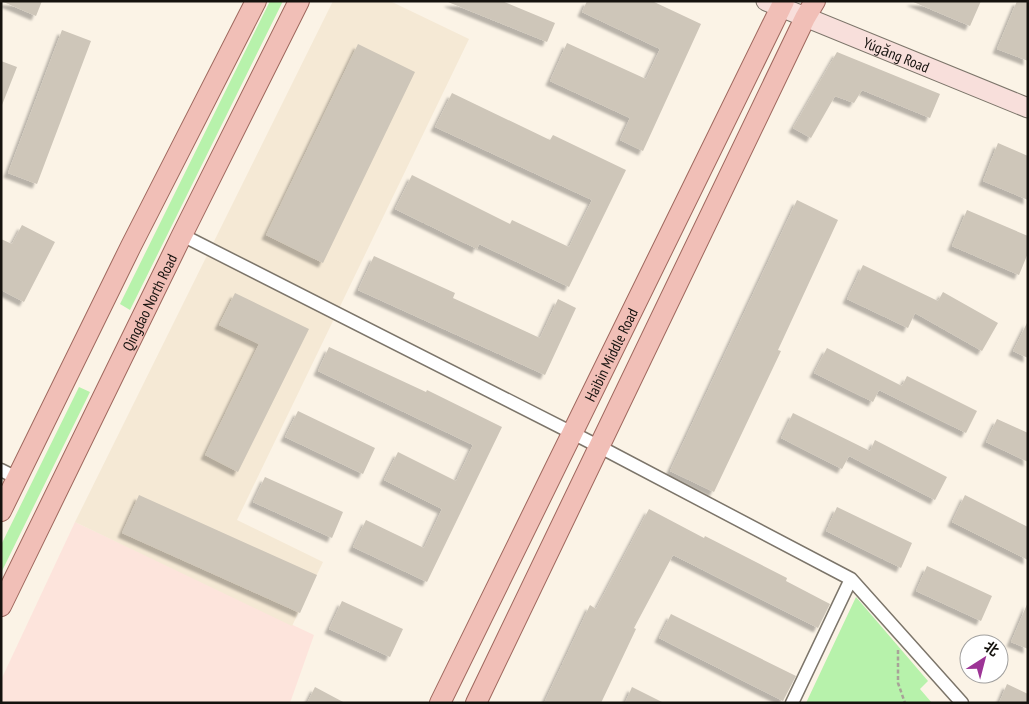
<svg xmlns="http://www.w3.org/2000/svg" width="1029" height="704" font-family="'PT Sans Narrow','Noto Sans SC',sans-serif">
	<style>
		.commercial { fill: #fde4dc }
		.built { fill: #f5e9d5 }
		.green { fill: #b7f2ab }
		.building { fill: #cec6b9; filter: url(#shadow) }
		.lines { fill: none; stroke-linecap: round; stroke-linejoin: round }
		.street-casing { stroke: #7c756a; stroke-width: 15 }
		.secondary-casing { stroke: #7c756a; stroke-width: 21 }
		.primary-casing { stroke: #9e675d; stroke-width: 22 }
		.path { stroke: #a8a298; stroke-width: 2.5; stroke-dasharray: 4 2.5; stroke-linecap: butt }
		.street { stroke: #fff; stroke-width: 12 }
		.secondary { stroke: #f8dfdb; stroke-width: 19 }
		.primary { stroke: #f1bfb7; stroke-width: 20 }
		.labels { text-anchor: middle; dominant-baseline: central; stroke-width: 4; stroke-linejoin: round; paint-order: stroke }
		.street-label { font-size: 15px; fill: #15120e; stroke: #fff }
	</style>
	<defs>
		<filter id="shadow"><feDropShadow dx="-4.5" dy="4.5" stdDeviation="1" flood-color="#0004"/></filter>
	</defs>
	<rect width="100%" height="100%" fill="#fbf3e6"/>
	<path class="commercial" d="M75,522L314,635L290,703H1V680Z"/>
	<path class="built" d="M333,1H390L469,39L237,520L323,562L292,626L75,522Z"/>
	<path class="green" d="M270,1H283L130,310L120,304Z
		M79,387L90,392L1,573V545Z
		M856,597L928,681L920,689L932,703H806Z"/>
	<path class="building" d="M1,1H42L36,16Z
		M502,1L555,23L547,42L448,2Z
		M587,1H652L701,24L643,151L620,140L630,118L550,81L567,43L646,79L660,49L582,12Z
		M911,1H981L970,26Z
		M1017,1H1028V61L997,49Z
		M62,30L91,41L37,184L8,173Z
		M358,44L415,72L323,263L266,235Z
		M837,52L940,94L930,118L862,90L854,103L835,96L811,138L793,128Z
		M1,61L17,67L2,105H1Z
		M452,93L550,140L553,135L626,170L569,287L479,244L477,249L395,209L412,175L510,224L512,220L569,247L592,200L435,127Z
		M998,143L1028,156V200L983,181Z
		M797,200L838,220L778,350L781,351L714,492L670,471Z
		M967,210L1028,236V253L1019,275L952,246Z
		M22,225L55,242L24,302L1,290V239L12,244Z
		M374,256L455,293L453,298L540,338L558,299L576,308L545,375L358,290Z
		M863,265L938,301L943,292L998,323L982,351L915,313L908,328L847,299Z
		M235,293L309,329L238,472L205,455L259,344L219,325Z
		M1028,321V358L1013,351Z
		M329,347L426,392L427,390L502,427L427,582L353,547L366,520L424,548L442,509L384,480L398,452L456,481L473,445L318,371Z
		M827,348L902,386L907,376L977,411L966,433L879,390L873,402L814,373Z
		M298,411L375,448L363,474L285,437Z
		M793,413L870,451L875,440L947,477L935,500L849,456L842,469L781,438Z
		M997,419L1028,433V462L986,442Z
		M265,477L343,512L332,538L253,502Z
		M139,495L317,575L300,613L122,533Z
		M965,495L1028,527V560L952,522Z
		M837,507L912,543L901,568L826,531Z
		M649,509L704,538L705,536L787,578L786,581L830,604L818,628L673,555L634,628L636,629L601,703H544L590,605L596,609Z
		M927,566L992,596L981,621L916,591Z
		M342,601L403,629L390,657L329,629Z
		M1028,602V649L1011,642Z
		M671,614L796,676L783,701L659,638Z
		M1007,684L1028,694V703H999Z
		M315,687L345,703H307Z
		M632,687L664,703H625Z"/>
	<g class="lines">
		<g class="street-casing">
			<path id="street" d="M182,235L600,447L851,579L962,703
				M1,470L17,478
				M792,703L851,579"/>
		</g>
		<g class="secondary-casing">
			<g id="secondary">
				<path id="s1" d="M766,1L1028,108"/>
			</g>
		</g>
		<g class="primary-casing">
			<g id="primary">
				<path d="M1,511L131,246L256,1"/>
				<path id="s2" d="M1,606L182,235L299,1"/>
				<path id="s3" d="M440,703L784,1"/>
				<path d="M476,703L805,18L815,1"/>
			</g>
		</g>
		<path class="path" d="M898,650V683L905,703"/>
		<use href="#street" class="street"/>
		<use href="#secondary" class="secondary"/>
		<use href="#primary" class="primary"/>
	</g>
	<g class="labels">
		<g class="street-label">
			<text stroke="none"><textPath href="#s1" startOffset="141">Yúgǎng Road</textPath></text>
			<text stroke="none"><textPath href="#s2" startOffset="338">Qingdao North Road</textPath></text>
			<text stroke="none"><textPath href="#s3" startOffset="388">Haibin Middle Road</textPath></text>
		</g>
	</g>
	<rect width="1029" height="704" fill="none" stroke="#15120e" stroke-width="5"/>
	<g transform="translate(984 659) rotate(36)"><circle r="24" fill="#ffffff" stroke="#a1a09f"/>
	<path d="M0-4L9 19L0 12L-9 19Z" fill="#9d3496"/>
	<text y="-8" font-size="14" font-weight="bold" text-anchor="middle" fill="#15120e">北</text>
	</g>
</svg>
